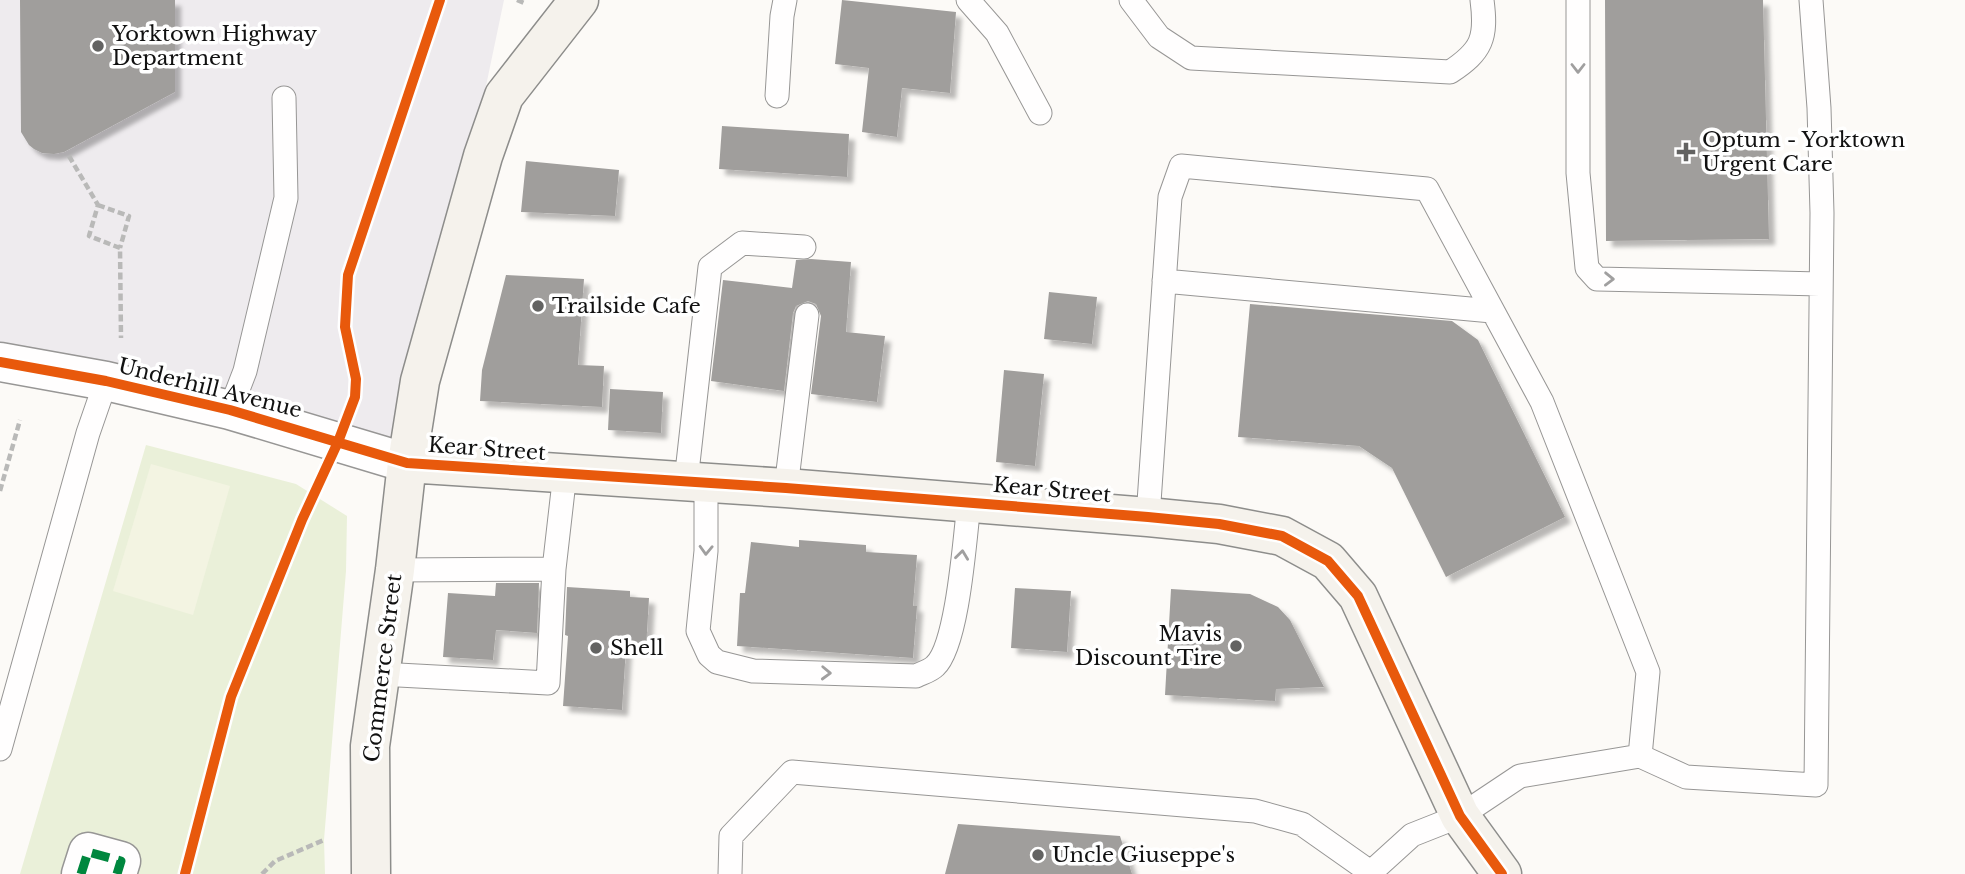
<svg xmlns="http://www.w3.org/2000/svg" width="1965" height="874" font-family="'Libre Baskerville',serif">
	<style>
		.industrial { fill: #eeebee }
		.green { fill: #eaf0d9 }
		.pitch { fill: #f3f4e2 }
		.building { fill: #a09e9c; filter: url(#shadow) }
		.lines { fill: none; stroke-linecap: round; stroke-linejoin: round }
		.lane-casing { stroke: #979695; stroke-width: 25 }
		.street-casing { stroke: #979695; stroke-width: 41 }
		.secondary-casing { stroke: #8d8d8b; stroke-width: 41 }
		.path { stroke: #b9b9b8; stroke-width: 4.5; stroke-dasharray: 7 3.5; stroke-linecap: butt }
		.lane { stroke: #fffefe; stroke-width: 23 }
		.street { stroke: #fffefe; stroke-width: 38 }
		.secondary { stroke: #f5f2ec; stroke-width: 38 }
		.quiet { stroke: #00873e; stroke-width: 9; stroke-dasharray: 18 9; stroke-linecap: butt }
		.cycleway-casing { stroke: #fff; stroke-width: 15 }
		.cycleway { stroke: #e8590c; stroke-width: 10 }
		.oneway { stroke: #a09f9f }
		.poi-dot { fill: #636362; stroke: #fff; stroke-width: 2.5 }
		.labels { text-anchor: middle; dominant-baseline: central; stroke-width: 7; stroke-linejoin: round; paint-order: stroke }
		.poi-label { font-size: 21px; fill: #111; stroke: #fff; text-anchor: start }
		.street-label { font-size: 21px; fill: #111; stroke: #fff }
	</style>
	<defs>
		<filter id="shadow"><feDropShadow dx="6" dy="6" stdDeviation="2" flood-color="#0004"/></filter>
	</defs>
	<rect width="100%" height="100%" fill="#fcfaf7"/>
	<path class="industrial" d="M0,0H504L407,463L0,365Z"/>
	<path class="green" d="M146,445L296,484L347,516L346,571L324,840L325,874H20Z"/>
	<path class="pitch" d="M151,464L230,486L193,615L113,591Z"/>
	<path class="building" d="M20,0H175V92L64,152L54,154L42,153L34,149L29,145L21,132Z
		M842,0L956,12L950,93L902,88L897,137L862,132L869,68L835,64Z
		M1605,0H1763L1769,239L1606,241Z
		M722,126L849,134L847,177L719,169Z
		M526,161L619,170L615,216L521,212Z
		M811,259L851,262L846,332L885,336L877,402L811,394L821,316L816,304L808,301L796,306L793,313L784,391L711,381L723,280L792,288L796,260Z
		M506,275L584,279L578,365L604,366L602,407L480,401L482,370Z
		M1049,292L1097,297L1092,344L1044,339Z
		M1250,304L1452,321L1478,340L1565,517L1446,577L1392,468L1359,446L1238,437Z
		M1004,370L1044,374L1035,466L996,462Z
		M610,389L663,392L661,433L608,430Z
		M799,540L866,545V552L917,555L913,606H917L913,658L737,646L740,593H745L751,542L799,547Z
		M496,583H539L537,633L496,630L493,660L443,657L448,593L495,596Z
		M567,587L630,591V597L649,598L646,649L626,648L622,710L563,706L568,636L565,635Z
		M1015,588L1071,591L1067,652L1011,648Z
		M1171,589L1250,594L1278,607L1290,620L1324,687L1276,689L1275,701L1165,695Z
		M958,824L1120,836L1132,874H945Z"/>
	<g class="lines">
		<g class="lane-casing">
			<path id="lane" d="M968,0L997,33L1040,113
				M1131,0L1159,37L1191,58L1450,72C1482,51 1487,38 1482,0
				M1578,0V173L1587,268L1597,279L1820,284
				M777,96L782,16L785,0
				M1164,281L1492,311
				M230,410L245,371L286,198L284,98
				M686,481L710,267L742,243L804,247
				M706,482V551L698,631L709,655L717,662L753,671L916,676C922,673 930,671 935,666C958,645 965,536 969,503
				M786,488L807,315
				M1148,517L1170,197L1181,166L1427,189L1542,402L1648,672L1640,756L1520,776L1460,816L1412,835L1369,874
				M395,570L554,569
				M380,674L548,683L554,569L565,473
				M0,749L88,433L106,381
				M1640,756L1686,777L1816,785L1822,213L1819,108L1811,0
				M730,874L731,836L792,772L1255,811L1302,824L1370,872"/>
		</g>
		<g class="street-casing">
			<path id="street" d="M0,362L106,381L230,410L407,463
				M81,874L88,852L121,861L117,874"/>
		</g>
		<g class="secondary-casing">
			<path id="secondary" d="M407,463L786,488L1148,517L1219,524L1282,536L1328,561L1358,596L1460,816L1502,874
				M371,874L370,746L395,570L407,463L420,381L483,156L504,96L579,0"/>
		</g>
		<path class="path" d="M517,0L524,3
			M69,156L98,205L89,236L120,248L121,338
			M98,205L129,216L120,248
			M0,491L20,420
			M262,874L275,861L324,840"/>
		<use href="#lane" class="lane"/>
		<use href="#street" class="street"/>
		<use href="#secondary" class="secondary"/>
		<path class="quiet" d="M81,874L88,852L121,861L117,874"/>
		<g class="cycleway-casing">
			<path id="cycleway" d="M0,362L106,381L230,410L407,463L786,488L1148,517L1219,524L1282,536L1328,561L1358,596L1460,816L1502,874
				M185,874L231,697L302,520L338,442L355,397L356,379L345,327L348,275L440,0"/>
		</g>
		<use href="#cycleway" class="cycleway"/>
	</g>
	<defs><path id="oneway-chevron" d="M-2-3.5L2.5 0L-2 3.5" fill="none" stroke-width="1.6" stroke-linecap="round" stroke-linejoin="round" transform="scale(1.75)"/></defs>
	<g class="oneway">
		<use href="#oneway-chevron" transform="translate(1578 68) rotate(90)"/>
		<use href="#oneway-chevron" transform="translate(1609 279) rotate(1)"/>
		<use href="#oneway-chevron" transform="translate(706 550) rotate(92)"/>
		<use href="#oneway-chevron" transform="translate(962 555) rotate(-83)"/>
		<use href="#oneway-chevron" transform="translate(826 673) rotate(2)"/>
	</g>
	<g class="poi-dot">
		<circle cx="98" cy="46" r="7"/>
		<path d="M1682.5 141.5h7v7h7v7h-7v7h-7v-7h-7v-7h7z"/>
		<circle cx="538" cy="306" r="7"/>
		<circle cx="1236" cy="646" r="7"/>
		<circle cx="596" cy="648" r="7"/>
		<circle cx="1038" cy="855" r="7"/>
	</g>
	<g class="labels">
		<g class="poi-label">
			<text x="112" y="34">Yorktown Highway<tspan x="112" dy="24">Department</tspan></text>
			<text x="1702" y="140">Optum - Yorktown<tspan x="1702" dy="24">Urgent Care</tspan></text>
			<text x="552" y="306">Trailside Cafe</text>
			<text x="1222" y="634" text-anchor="end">Mavis<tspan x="1222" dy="24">Discount Tire</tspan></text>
			<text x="610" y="648">Shell</text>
			<text x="1052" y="855">Uncle Giuseppe's</text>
		</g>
		<g class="street-label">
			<text transform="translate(210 388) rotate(14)">Underhill Avenue</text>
			<text transform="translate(487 449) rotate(4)">Kear Street</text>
			<text transform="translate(1052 490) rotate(5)">Kear Street</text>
			<text transform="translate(383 668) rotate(-83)">Commerce Street</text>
		</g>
	</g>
</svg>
